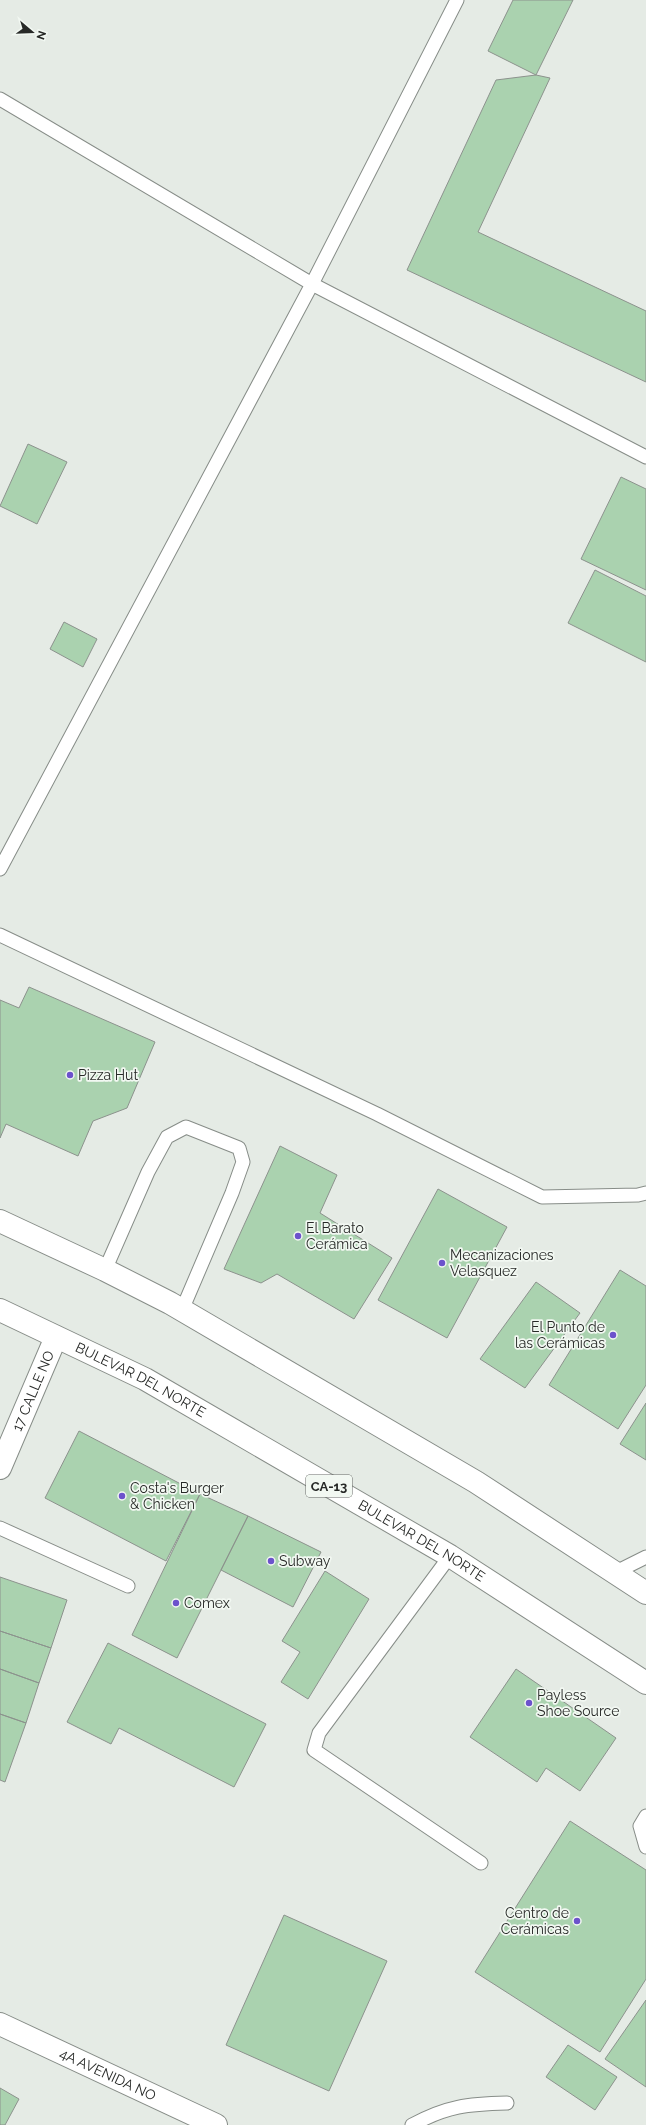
<svg xmlns="http://www.w3.org/2000/svg" width="646" height="2125" font-family="Raleway,sans-serif">
	<style>
		.building { fill: #aad2af; stroke: #8c928d }
		.lines { fill: none; stroke-linecap: round; stroke-linejoin: round }
		.lane-casing { stroke: #878d88; stroke-width: 15 }
		.street-casing { stroke: #878d88; stroke-width: 24 }
		.highway-casing { stroke: #878d88; stroke-width: 24 }
		.lane { stroke: #fff; stroke-width: 13 }
		.street { stroke: #fff; stroke-width: 22 }
		.highway { stroke: #fff; stroke-width: 22 }
		.poi-dot { fill: #6c52cc; stroke: #f2f8f2; stroke-width: 1.5 }
		.labels { text-anchor: middle; dominant-baseline: central; stroke-width: 3.5; stroke-linejoin: round; paint-order: stroke }
		.shield { fill: #f2f8f2; stroke: #646764; stroke-width: 1 }
		.shield-label { font-size: 13px; font-weight: bold; fill: #272927 }
		.poi-label { font-size: 14px; fill: #272927; stroke: #f2f8f2; text-anchor: start }
		.street-label { font-size: 14px; fill: #272927; stroke: #f2f8f2 }
	</style>
	<rect width="100%" height="100%" fill="#e5ebe5"/>
	<path class="building" d="M513,0H573L536,75L488,51Z
		M536,75L550,78L478,232L646,311V382L407,270L496,80Z
		M28,444L67,462L37,524L0,506Z
		M621,477L646,489V590L581,559Z
		M595,570L646,596V662L568,623Z
		M64,622L97,639L83,667L50,649Z
		M29,987L155,1042L127,1108L93,1121L78,1156L6,1124L0,1138V1000L19,1008Z
		M280,1146L337,1175L320,1213L392,1258L354,1319L277,1274L261,1283L224,1269Z
		M438,1189L507,1227L447,1338L378,1300Z
		M620,1270L646,1286V1385L618,1429L549,1385Z
		M536,1282L580,1313L525,1388L480,1359Z
		M646,1403V1460L620,1444Z
		M79,1431L200,1494L166,1561L45,1498Z
		M200,1494L248,1516L177,1658L132,1635Z
		M248,1516L321,1552L293,1607L221,1570Z
		M325,1571L369,1599L308,1699L281,1682L300,1652L282,1641Z
		M0,1577L67,1600L51,1648L0,1631Z
		M0,1631L51,1648L39,1683L0,1669Z
		M108,1643L266,1724L234,1787L119,1728L111,1744L67,1722Z
		M0,1669L39,1683L26,1723L0,1714Z
		M516,1669L616,1738L580,1791L546,1768L537,1782L470,1737Z
		M0,1714L26,1723L5,1782L0,1780Z
		M570,1821L646,1870V1979L600,2052L475,1972Z
		M284,1915L387,1961L329,2091L226,2045Z
		M646,2000V2087L605,2059Z
		M568,2045L617,2077L595,2110L546,2077Z
		M0,2088L19,2099L5,2125H0Z"/>
	<g class="lines">
		<g class="lane-casing">
			<path id="lane" d="M0,99L312,284L646,457
				M0,869L312,284L457,0
				M0,935L377,1114L542,1197L638,1195L646,1193
				M105,1270L148,1172L167,1137L186,1127L239,1148L243,1162L232,1193L182,1310
				M0,1528L128,1586
				M450,1556L319,1733L314,1750L481,1863
				M614,1573L646,1557
				M646,1816L640,1826L646,1847
				M412,2125C447,2106 468,2104 507,2103"/>
		</g>
		<g class="street-casing">
			<g id="street">
				<path id="s1" d="M0,1468L56,1337"/>
				<path id="s2" d="M0,2024L216,2125"/>
			</g>
		</g>
		<g class="highway-casing">
			<g id="highway">
				<path d="M0,1221L105,1270L170,1303L476,1482L646,1593"/>
				<path id="s3" d="M0,1310L145,1379L450,1556L646,1683"/>
			</g>
		</g>
		<use href="#lane" class="lane"/>
		<use href="#street" class="street"/>
		<use href="#highway" class="highway"/>
	</g>
	<g class="poi-dot">
		<circle cx="70" cy="1075" r="4"/>
		<circle cx="298" cy="1236" r="4"/>
		<circle cx="442" cy="1263" r="4"/>
		<circle cx="613" cy="1335" r="4"/>
		<circle cx="122" cy="1496" r="4"/>
		<circle cx="271" cy="1561" r="4"/>
		<circle cx="176" cy="1603" r="4"/>
		<circle cx="529" cy="1703" r="4"/>
		<circle cx="577" cy="1921" r="4"/>
	</g>
	<g class="labels">
		<rect class="shield" x="306" y="1475" width="46" height="22" rx="3"/>
		<g class="shield-label">
			<text x="329" y="1486">CA-13</text>
		</g>
		<g class="poi-label">
			<text x="78" y="1075">Pizza Hut</text>
			<text x="306" y="1228">El Barato<tspan x="306" dy="16">Cerámica</tspan></text>
			<text x="450" y="1255">Mecanizaciones<tspan x="450" dy="16">Velasquez</tspan></text>
			<text x="605" y="1327" text-anchor="end">El Punto de<tspan x="605" dy="16">las Cerámicas</tspan></text>
			<text x="130" y="1488">Costa's Burger<tspan x="130" dy="16">&amp; Chicken</tspan></text>
			<text x="279" y="1561">Subway</text>
			<text x="184" y="1603">Comex</text>
			<text x="537" y="1695">Payless<tspan x="537" dy="16">Shoe Source</tspan></text>
			<text x="569" y="1913" text-anchor="end">Centro de<tspan x="569" dy="16">Cerámicas</tspan></text>
		</g>
		<g class="street-label">
			<text stroke="none"><textPath href="#s3" startOffset="157">BULEVAR DEL NORTE</textPath></text>
			<text stroke="none"><textPath href="#s1" startOffset="84">17 CALLE NO</textPath></text>
			<text stroke="none"><textPath href="#s3" startOffset="481">BULEVAR DEL NORTE</textPath></text>
			<text stroke="none"><textPath href="#s2" startOffset="119">4A AVENIDA NO</textPath></text>
		</g>
	</g>
	<g transform="translate(32 32) rotate(109)" stroke="#f2f8f2" stroke-width="3" paint-order="stroke">
	<path d="M0-3L7 15L0 10L-7 15Z" fill="#272927"/>
	<text y="-6" font-size="11" font-weight="bold" text-anchor="middle" fill="#272927">N</text>
	</g>
</svg>
